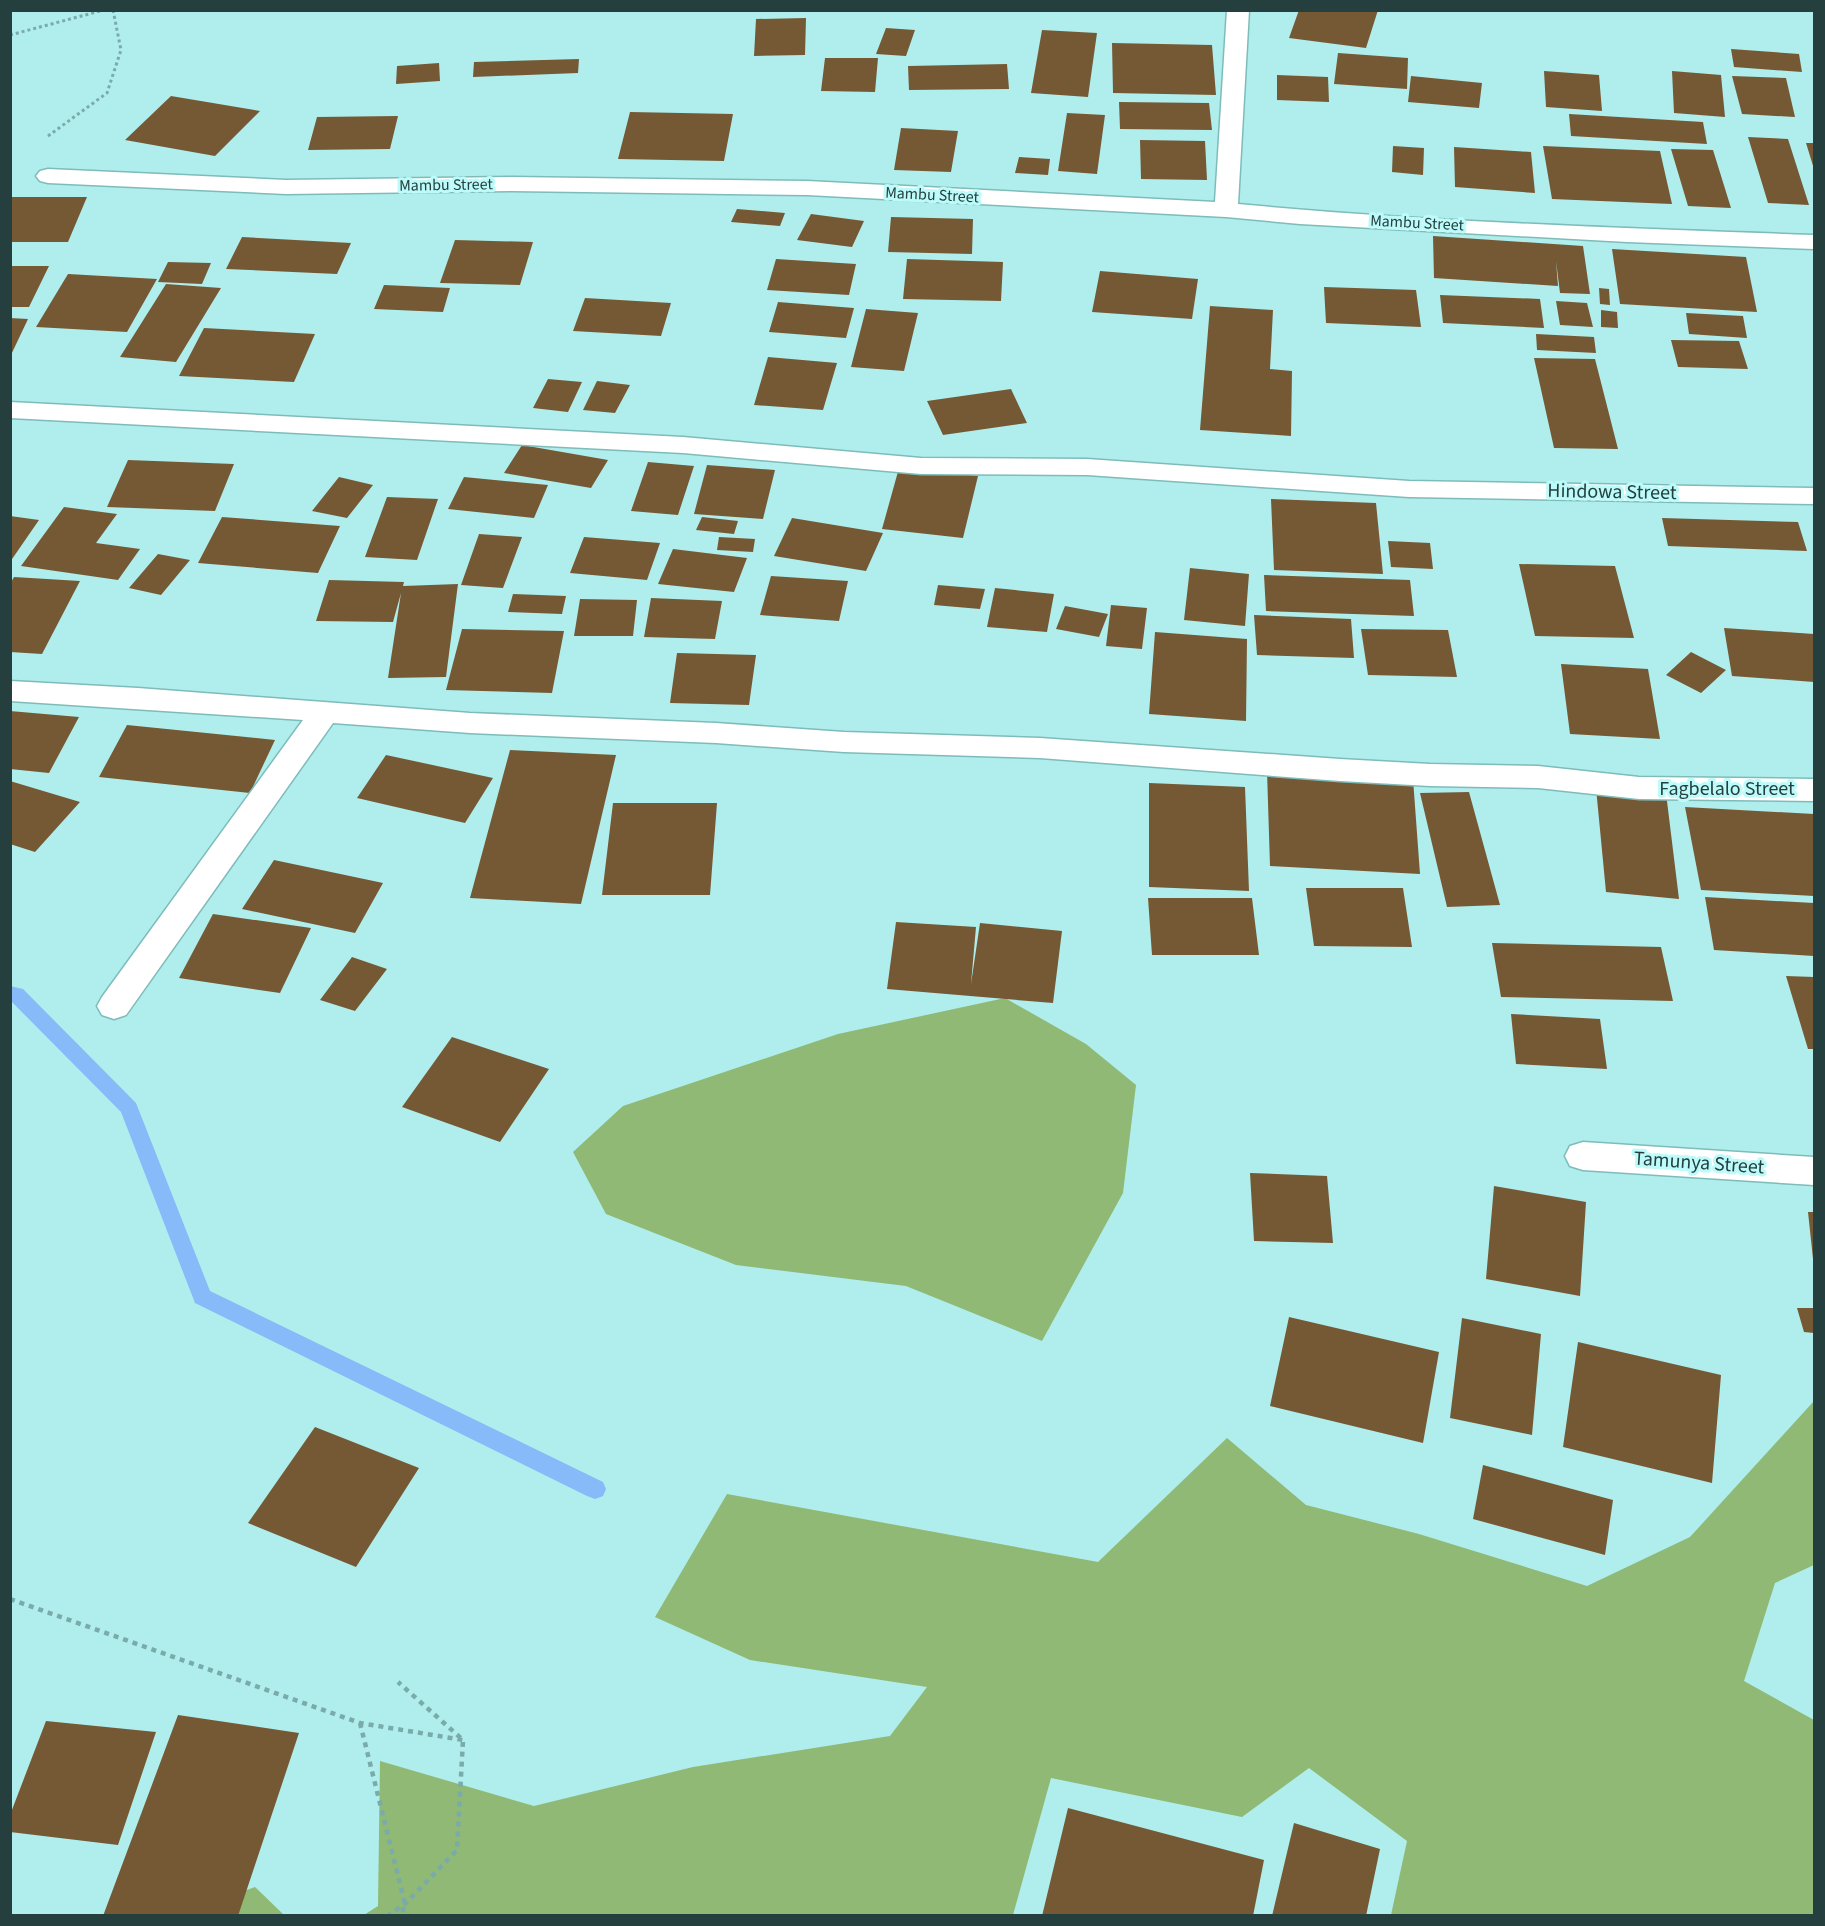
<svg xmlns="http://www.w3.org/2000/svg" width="1825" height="1926" font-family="'Source Sans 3',sans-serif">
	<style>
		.forest { fill: #8fb974 }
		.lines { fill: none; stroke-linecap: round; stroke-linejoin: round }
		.stream { fill: #86baf8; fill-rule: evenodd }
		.building { fill: #755935 }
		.minor-casing { stroke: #7ebcba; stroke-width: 3 }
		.path-far1 { stroke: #7aabaa; stroke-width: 3; stroke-dasharray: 3 3; stroke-linecap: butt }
		.path { stroke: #7aabaa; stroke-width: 4.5; stroke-dasharray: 5 5; stroke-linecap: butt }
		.minor { fill: #fff; fill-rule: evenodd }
		.labels { text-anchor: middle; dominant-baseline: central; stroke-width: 6; stroke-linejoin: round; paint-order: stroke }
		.far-street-label { font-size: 16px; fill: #253f3e; stroke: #bcfbf9 }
		.street-label { font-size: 20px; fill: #253f3e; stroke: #bcfbf9 }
	</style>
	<rect width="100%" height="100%" fill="#afeeec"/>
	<path class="forest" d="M1005,998L1086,1044L1136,1085L1123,1193L1042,1341L906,1286L736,1265L606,1214L573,1152L623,1106L838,1034Z
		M1814,1401V1565L1775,1583L1744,1681L1814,1720V1915H1391L1407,1841L1309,1768L1242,1817L1051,1778L1013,1915H364L378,1906L380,1761L534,1806L693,1767L890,1736L927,1687L750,1660L655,1617L727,1494L1098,1562L1227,1438L1306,1505L1419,1534L1587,1586L1690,1537Z
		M255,1887L284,1915L176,1916Z"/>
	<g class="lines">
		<path class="stream" d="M10,986L23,989L136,1103L210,1291L603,1482L606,1489L603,1496L595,1499L587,1496L195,1303L121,1112L10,1000Z"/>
	</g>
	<path class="building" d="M1299,10H1378L1366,48L1289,38Z
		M806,18L805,55L754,56L756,19Z
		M886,28L915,30L906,56L876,54Z
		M1042,30L1097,33L1088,97L1031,93Z
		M1112,43L1212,45L1216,95L1113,93Z
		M1731,49L1799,54L1802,72L1734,67Z
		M1338,53L1408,58L1407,89L1334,84Z
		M825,58H878L875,92L821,91Z
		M579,59L578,73L473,77L474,62Z
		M439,63L440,81L396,84L397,66Z
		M1007,64L1009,89L909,90L908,66Z
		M1544,71L1599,75L1602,111L1546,107Z
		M1672,71L1721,75L1725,117L1674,113Z
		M1277,75L1328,77L1329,102L1277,100Z
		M1411,76L1482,83L1479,108L1408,102Z
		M1732,76L1786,78L1795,117L1742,114Z
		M171,96L260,111L215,156L125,140Z
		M1119,102L1209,103L1212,130L1120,129Z
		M630,112L733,114L724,161L618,159Z
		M1067,113L1105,115L1097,174L1058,171Z
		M1569,114L1703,122L1707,144L1571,136Z
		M398,116L390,149L308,150L317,117Z
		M901,128L958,131L951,172L894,170Z
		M1748,137L1788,139L1809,205L1768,203Z
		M1140,140L1205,141L1207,180L1141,179Z
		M1806,143H1814V169Z
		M1393,146L1424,148L1423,175L1392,172Z
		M1543,146L1660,151L1672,204L1552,199Z
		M1454,147L1531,152L1535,193L1455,187Z
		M1671,149L1713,150L1731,208L1688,206Z
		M1019,157L1050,159L1048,175L1015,173Z
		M10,197H87L68,242H10Z
		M737,209L785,213L780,226L731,222Z
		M811,214L864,221L852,247L797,240Z
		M891,217L973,219L972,254L888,252Z
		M1433,236L1583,246L1590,294L1560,293L1556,261L1558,286L1434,278Z
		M242,237L351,243L337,274L226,269Z
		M455,240L533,242L520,285L440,283Z
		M1612,249L1746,257L1757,312L1620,304Z
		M776,259L856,264L849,295L767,290Z
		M907,259L1003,262L1001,301L903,299Z
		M168,262L211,263L202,284L158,282Z
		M10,266H49L29,307H10Z
		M1100,271L1198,279L1192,319L1092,312Z
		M68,274L157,279L127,332L36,327Z
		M166,284L221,288L176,362L120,357Z
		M384,285L450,288L443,312L374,309Z
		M1324,287L1416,290L1421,327L1326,323Z
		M1599,288L1609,289L1610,305L1600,304Z
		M1440,295L1540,299L1544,328L1443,323Z
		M585,298L671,303L661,336L573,331Z
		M1556,301L1587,303L1593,327L1560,325Z
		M778,302L854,308L846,338L769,332Z
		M1210,306L1273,310L1270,369L1292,371L1291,436L1200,430Z
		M866,309L918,313L904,371L851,367Z
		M1601,310L1617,312L1618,328L1601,327Z
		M1686,313L1743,316L1747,338L1689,334Z
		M10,318L28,319L10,357Z
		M204,328L315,334L294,382L179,376Z
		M1536,334L1594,337L1596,353L1537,350Z
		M1671,340L1739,341L1748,369L1678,367Z
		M768,357L837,363L823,410L754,405Z
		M1534,358L1595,359L1618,449L1554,448Z
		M548,379L582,382L568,412L533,408Z
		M597,381L630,385L615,413L583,410Z
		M1011,389L1027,423L943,435L927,401Z
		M522,445L608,460L591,488L504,473Z
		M128,460L234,464L215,511L107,507Z
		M648,462L694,466L678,515L631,511Z
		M707,465L775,470L763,519L694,514Z
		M899,468L978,476L963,538L882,529Z
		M339,477L373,485L347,518L312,511Z
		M464,477L548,485L534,518L448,509Z
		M387,497L438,499L417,560L365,557Z
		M1271,499L1376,503L1383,574L1274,570Z
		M64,507L117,514L96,543L140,549L118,580L21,566Z
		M10,516L39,520L10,562Z
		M222,517L340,526L318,573L198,563Z
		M702,517L738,521L734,534L696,530Z
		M792,518L883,533L866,571L774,556Z
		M1662,518L1798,522L1807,551L1668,546Z
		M479,534L522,537L503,588L461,585Z
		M584,537L660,543L647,580L570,573Z
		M719,537L755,539L753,552L717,550Z
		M1388,541L1430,543L1433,569L1391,567Z
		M673,549L747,558L734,592L658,584Z
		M158,554L190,560L161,595L129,588Z
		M1519,564L1615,566L1634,638L1535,636Z
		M1190,568L1249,574L1245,626L1184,620Z
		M1264,575L1410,580L1414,616L1266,611Z
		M771,576L848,581L839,621L760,615Z
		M14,577L80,581L42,654L10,652V584Z
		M329,580L404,582L403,586L458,584L446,677L388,678L401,593L393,622L316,621Z
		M938,585L985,589L980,609L934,605Z
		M995,588L1054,594L1047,632L987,627Z
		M513,594L566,596L562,614L508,612Z
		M651,598L722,601L715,639L644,637Z
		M580,599L637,600L633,636H574Z
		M1111,605L1147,608L1142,649L1106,646Z
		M1065,606L1108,614L1099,637L1056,629Z
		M1254,615L1351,619L1354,658L1257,655Z
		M1724,628L1814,634V682L1732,676Z
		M462,629L564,631L552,693L446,690Z
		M1361,629L1448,630L1457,677L1368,675Z
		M1155,632L1247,639L1246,721L1149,714Z
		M1691,652L1726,670L1701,693L1666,675Z
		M677,653L756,655L749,705L670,703Z
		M1561,664L1648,669L1660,739L1570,734Z
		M10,711L79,717L49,773L10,769Z
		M127,725L275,740L250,793L99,777Z
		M510,750L616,755L581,904L470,898Z
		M386,755L493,778L465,823L357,798Z
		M1267,771L1413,779L1420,874L1270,866Z
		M10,781L80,802L35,852L10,844Z
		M1149,783L1245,787L1249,891L1149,887Z
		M1596,788L1666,793L1679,899L1606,892Z
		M1469,792L1500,905L1447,907L1420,793Z
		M613,803H717L710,895H602Z
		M1685,807L1814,814V896L1701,890Z
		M274,860L383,883L355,933L242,909Z
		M1306,888H1403L1412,947L1314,946Z
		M1705,897L1814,903V956L1714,950Z
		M1148,898H1252L1259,955H1152Z
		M213,914L311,928L280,993L179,978Z
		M896,922L976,927L971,984L980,923L1062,931L1053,1003L887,989Z
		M1492,943L1661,947L1673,1001L1501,997Z
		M352,957L387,969L355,1011L320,1000Z
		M1786,976L1814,977V1049H1808Z
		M1511,1014L1600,1019L1607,1069L1516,1064Z
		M452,1037L549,1069L500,1142L402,1107Z
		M1250,1173L1327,1176L1333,1243L1254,1241Z
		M1494,1186L1586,1202L1580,1296L1486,1279Z
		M1808,1212H1814V1259H1813Z
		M1797,1308H1814V1333L1804,1332Z
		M1289,1317L1439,1352L1423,1443L1270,1406Z
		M1462,1318L1541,1334L1532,1435L1450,1418Z
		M1578,1342L1721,1375L1712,1483L1563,1447Z
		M315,1427L419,1468L356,1567L248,1523Z
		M1483,1465L1613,1500L1605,1555L1473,1519Z
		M178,1715L299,1733L238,1916H103Z
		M46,1721L156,1732L118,1845L10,1832V1815Z
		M1068,1808L1264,1860L1253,1916H1042Z
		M1294,1823L1380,1849L1366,1916H1272Z"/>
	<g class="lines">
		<g class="minor-casing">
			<path id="minor" d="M1227,10H1249L1238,204C1429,222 1622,228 1814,235V249L1627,242L1300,224L1226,217L807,195L512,191L286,194L48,183L40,181L36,176L40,171L48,169L286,180L512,177L807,181L1215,202Z
				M10,402L683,437L921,458L1087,459L1409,481L1814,488V504L1409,497L1087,475L921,474L683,453L10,418Z
				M10,681L138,688L470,713L716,723L844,732L1040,738L1340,759L1430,764L1538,766L1639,777L1814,779V801L1639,799L1538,788L1430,786L1340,781L1040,758L844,752L716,743L470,733L333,723L126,1015L114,1019L102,1015L97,1006L102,997L303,720L10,701Z
				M1583,1142L1814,1157V1185L1583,1170L1570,1166L1565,1156L1570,1146Z"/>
		</g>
		<path class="path-far1" d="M10,35L104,10
			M48,136L107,93L121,50L113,10"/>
		<path class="path" d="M10,1599L360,1723L463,1740
			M360,1723L405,1904L401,1916
			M387,1916L405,1904L457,1850L463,1740L398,1682"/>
		<use href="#minor" class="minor"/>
	</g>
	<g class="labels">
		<g class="far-street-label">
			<text transform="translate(446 185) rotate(-1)">Mambu Street</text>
			<text transform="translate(932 195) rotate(3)">Mambu Street</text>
			<text transform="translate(1417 223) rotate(3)">Mambu Street</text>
		</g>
		<g class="street-label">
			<text transform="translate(1612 492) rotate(1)">Hindowa Street</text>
			<text x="1727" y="789">Fagbelalo Street</text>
			<text transform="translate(1699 1163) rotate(4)">Tamunya Street</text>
		</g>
	</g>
	<rect width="1825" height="1926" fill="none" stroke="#253f3e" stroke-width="24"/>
</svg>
